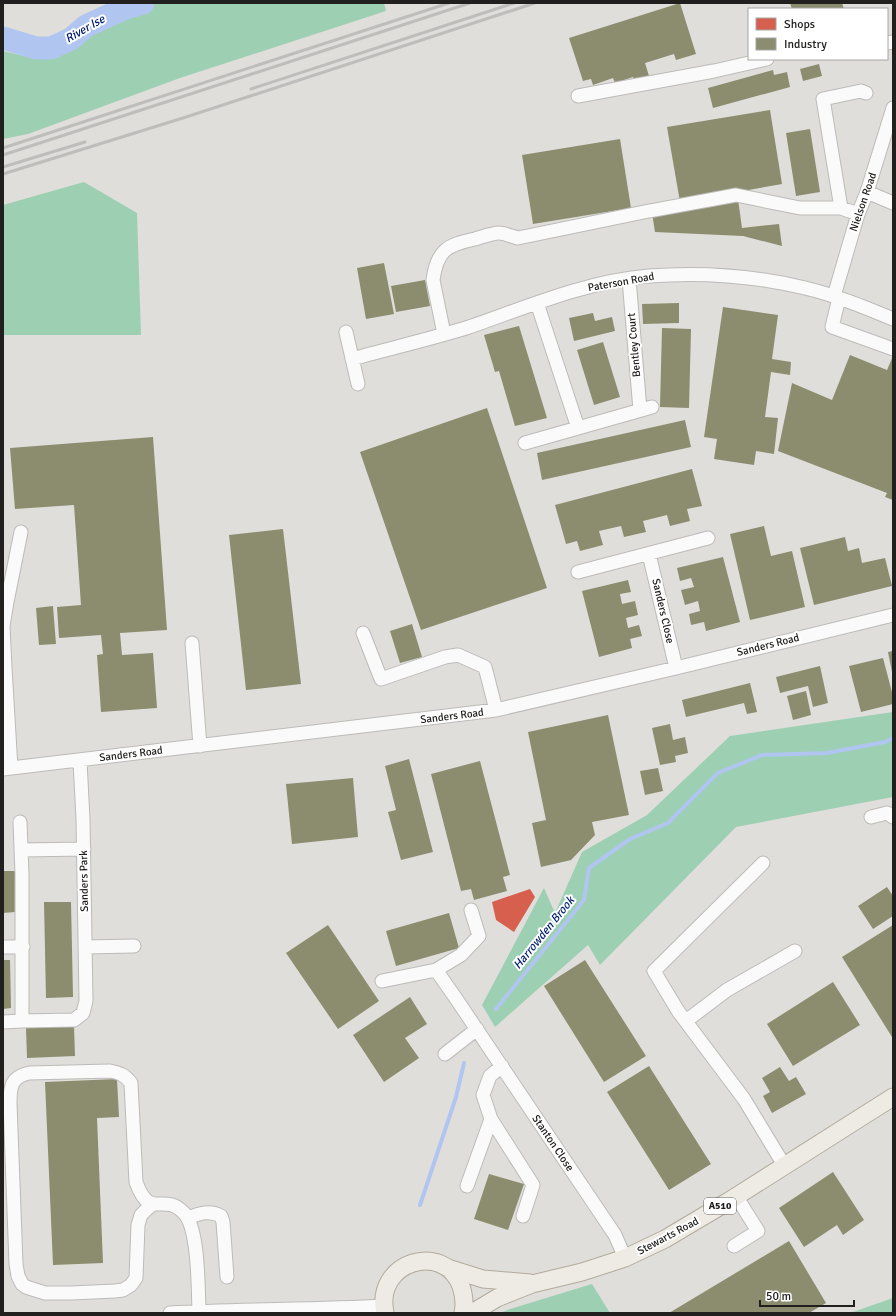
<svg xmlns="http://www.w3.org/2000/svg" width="896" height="1316" font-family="Signika,sans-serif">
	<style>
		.green { fill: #9dcfb3 }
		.shops { fill: #d6604d }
		.industry { fill: #8c8c6e }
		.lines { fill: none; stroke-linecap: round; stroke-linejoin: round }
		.stream { stroke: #b0c6f0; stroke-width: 4 }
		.river { stroke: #b0c6f0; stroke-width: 23 }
		.minor-casing { stroke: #bcbbb9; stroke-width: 15 }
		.major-casing { stroke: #b2aa9c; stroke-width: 19 }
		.minor { stroke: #fafafa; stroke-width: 13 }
		.major { stroke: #eeebe4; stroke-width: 17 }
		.rail { stroke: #bdbdbc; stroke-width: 3 }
		.labels { text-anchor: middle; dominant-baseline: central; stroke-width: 4; stroke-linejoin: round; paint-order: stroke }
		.shield { fill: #fff; stroke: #646362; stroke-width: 1 }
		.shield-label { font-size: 10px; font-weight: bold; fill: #21201e }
		.street-label { font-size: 11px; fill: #21201e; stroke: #fff }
		.water-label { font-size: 12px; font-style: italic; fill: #011d72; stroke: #fff }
	</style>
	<rect width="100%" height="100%" fill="#e0dedb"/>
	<path class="green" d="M143,3H384L386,11L180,78L28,134L3,139V51L32,58L33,42C38,44 46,48 51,48C66,47 76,31 88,25C105,16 124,8 143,3Z
		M84,182L137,213L141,335H3V205Z
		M893,712V797L736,827L600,965L588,945L495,1027L482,1005L544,888L555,913L582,852L647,815L730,736Z
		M592,1284L610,1313H500L510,1309Z
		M893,1298V1313H850Z"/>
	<path class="shops" d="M530,889L535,897L514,932L496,920L492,902Z"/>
	<path class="industry" d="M680,3L696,54L676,60L674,54L645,63L649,76L635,81L633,77L615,83L613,78L593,85L591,79L583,81L569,38Z
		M790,3H842L844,9H792Z
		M819,64L822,76L803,81L800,69Z
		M773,70L774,75L787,72L790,87L713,108L708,88Z
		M770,110L782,184L680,202L667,127Z
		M810,129L820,192L796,196L786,133Z
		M620,139L631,208L533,224L522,155Z
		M738,199L742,228L779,224L782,246L743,236L655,232L652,213Z
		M384,263L394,314L366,319L357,268Z
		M425,280L430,306L396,312L391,286Z
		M679,303V323L643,324L642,304Z
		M723,307L778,315L772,359L791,362L790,375L771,372L765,417L778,418L774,454L756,451L754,465L714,459L717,439L704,437Z
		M593,313L595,321L612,317L615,331L574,341L569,318Z
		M519,326L547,418L515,426L499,371L495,372L484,335Z
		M662,328L691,329L689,408L660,407Z
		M603,342L620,397L594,405L577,350Z
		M850,355L887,370L893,356V500L885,497L887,493L778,451L792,383L832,400Z
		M487,408L547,588L421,630L360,452Z
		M685,420L691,447L542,480L537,453Z
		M153,437L167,630L120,633L122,655L153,653L157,708L101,712L97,655L103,654L101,635L59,638L57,607L81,605L74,505L15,509L10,448Z
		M692,469L702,506L687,509L690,521L670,526L667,515L643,521L646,532L624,537L621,526L599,531L603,545L580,551L577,541L566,544L555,505Z
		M764,526L771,556L792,551L805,607L750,620L730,534Z
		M283,529L301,684L246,690L229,535Z
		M845,537L848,551L859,548L862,563L885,558L892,586L814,605L800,548Z
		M723,557L740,622L706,631L704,622L691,625L689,614L700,611L698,601L685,605L681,590L694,587L691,578L680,581L677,568Z
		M628,580L631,592L620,594L622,604L635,601L638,615L626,618L628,628L639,625L642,636L630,639L632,648L599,657L582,591Z
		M53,606L56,644L39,645L36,608Z
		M412,624L422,657L400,663L390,631Z
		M893,651V672H892L888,652Z
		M883,658L893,696V704L861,712L849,666Z
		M820,666L828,703L813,707L808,686L780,693L776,677Z
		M750,683L757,712L747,714L744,703L686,717L682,700Z
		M806,691L811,715L793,720L787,696Z
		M608,715L629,815L592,822L595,835L571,860L541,867L532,823L546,820L528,732Z
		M670,724L673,740L685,737L688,753L675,756L676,762L660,765L652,728Z
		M409,759L433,852L401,860L388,812L396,810L385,766Z
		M480,761L510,875L503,877L507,891L474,900L471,889L461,891L431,774Z
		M658,768L663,791L645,795L640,771Z
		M353,778L358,837L292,844L286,784Z
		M3,871H15V912L3,913Z
		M887,887L893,896V916L873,929L858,906Z
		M44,902H71L73,997L46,998Z
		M449,913L459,948L396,966L386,931Z
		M328,925L379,1001L338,1029L286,953Z
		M893,925V1037H892L842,957Z
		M3,960H10L11,1008L3,1009Z
		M585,960L646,1056L604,1082L544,986Z
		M833,982L860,1025L793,1066L767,1024Z
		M410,997L427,1024L405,1038L419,1058L384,1082L353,1035Z
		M74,1026L75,1056L27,1058L26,1028Z
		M649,1066L711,1164L669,1190L607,1092Z
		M780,1067L789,1081L796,1077L806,1094L772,1113L763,1096L770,1092L762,1078Z
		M117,1079L119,1117L97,1118L103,1263L53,1265L45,1082Z
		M833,1172L864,1220L843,1235L837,1225L804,1247L779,1208Z
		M489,1174L524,1184L508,1230L474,1219Z
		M789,1241L826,1303L809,1313H669Z"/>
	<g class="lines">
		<path class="stream" d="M496,1009L584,900L589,868L630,839L668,823L718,773L762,755L827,753L885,742L893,738
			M420,1205L456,1097L464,1063"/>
		<path class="river" d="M3,38L36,48H51L71,39L86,26L123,9L143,3"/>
		<g class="minor-casing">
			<path id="minor" d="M887,43L893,42
				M578,96L714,71L767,59
				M867,192L893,203
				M841,208L823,99L861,91L866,93
				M629,279L640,410
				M834,296L858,214L867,192L893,108
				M839,298L832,327L893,349
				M537,303L578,428
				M346,332L358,384
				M444,334L433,280C437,250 447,245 475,239C482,237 492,233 499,233C505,233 512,237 518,238L644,212L736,195L800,208H841L858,214
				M352,359C391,348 431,339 469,327C527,307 587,281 649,276C700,272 755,276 805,288C835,295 864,307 893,319
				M525,443L652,407
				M649,554L676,668
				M578,572L708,538
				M363,633L381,679L445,657L458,655L485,667L496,710
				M192,643L200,746
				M11,768L5,668L3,626L7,602L21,532
				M3,769L496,710L676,668L893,615
				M871,817L887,813L893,817
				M20,822L22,874V1021L74,1020L83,1013L86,1001L83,819L80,761
				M21,850L84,849
				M763,863L654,971L678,1011L744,1099L784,1165
				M3,947H23
				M85,947L134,946
				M436,970L461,955L479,936L471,910
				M382,981L436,970L457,1000L615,1235L625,1258
				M686,1021L727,990L795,951
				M3,1022L22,1021
				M445,1054L477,1029
				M502,1066L490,1076L483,1095L491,1119L533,1185L523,1216
				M467,1186L491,1119
				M153,1204L147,1209L141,1215L138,1225L136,1278L131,1285L123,1290L115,1291L71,1293H45L26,1287L22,1284L18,1276L16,1264L10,1103C10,1087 11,1077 29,1073L110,1071C120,1073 125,1075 131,1083L136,1182C150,1221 163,1192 183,1212C199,1226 198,1289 199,1311
				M188,1218C200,1213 210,1210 221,1216L223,1222L227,1277
				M734,1246L758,1231L736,1196
				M170,1313C242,1309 313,1310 384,1306"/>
		</g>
		<g class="major-casing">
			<path id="major" d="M448,1268L483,1279L530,1283
				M385,1313C374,1261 444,1241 461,1286C464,1295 465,1304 463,1313
				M472,1313L497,1298L532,1284L582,1272L625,1258L665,1239L729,1201L893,1097"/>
		</g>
		<use href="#minor" class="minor"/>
		<use href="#major" class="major"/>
		<path class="rail" d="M251,89L514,3
			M3,148L449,3
			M3,155L470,3
			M3,167L85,142
			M3,174L183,118L535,3"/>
	</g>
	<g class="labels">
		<rect class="shield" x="704" y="1198" width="32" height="16" rx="3"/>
		<g class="shield-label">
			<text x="720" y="1206">A510</text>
		</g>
		<g class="street-label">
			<text transform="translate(863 202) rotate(-71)">Nielson Road</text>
			<text transform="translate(621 282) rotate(-10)">Paterson Road</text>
			<text transform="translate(634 345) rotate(-95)">Bentley Court</text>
			<text transform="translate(663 611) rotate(77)">Sanders Close</text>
			<text transform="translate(768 645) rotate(-14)">Sanders Road</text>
			<text transform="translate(452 716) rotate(-7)">Sanders Road</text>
			<text transform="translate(131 754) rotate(-7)">Sanders Road</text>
			<text transform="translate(84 881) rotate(-91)">Sanders Park</text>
			<text transform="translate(553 1143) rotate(56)">Stanton Close</text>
			<text transform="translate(668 1236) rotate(-28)">Stewarts Road</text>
		</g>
		<g class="water-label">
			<text transform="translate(85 29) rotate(-30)">River Ise</text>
			<text transform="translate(544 933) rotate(-51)">Harrowden Brook</text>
		</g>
	</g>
	<rect width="896" height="1316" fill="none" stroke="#21201e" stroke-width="8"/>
	<rect x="748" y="8" width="140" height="52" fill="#ffffff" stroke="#a6a6a5"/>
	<rect x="756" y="18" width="20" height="12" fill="#d6604d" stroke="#a6a6a5"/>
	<text x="784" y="28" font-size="12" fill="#21201e">Shops</text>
	<rect x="756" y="38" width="20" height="12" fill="#8c8c6e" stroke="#a6a6a5"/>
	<text x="784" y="48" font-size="12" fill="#21201e">Industry</text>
	<path d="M760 1300v6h94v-6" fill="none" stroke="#21201e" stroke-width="2"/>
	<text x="766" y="1300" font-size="12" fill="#21201e" stroke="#ffffff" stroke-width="3" paint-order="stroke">50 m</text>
</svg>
